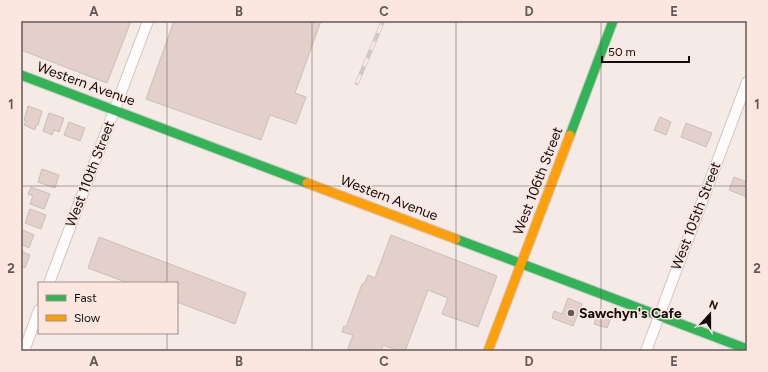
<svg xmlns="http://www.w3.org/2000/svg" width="768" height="372" font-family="Figtree,sans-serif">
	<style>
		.building { fill: #e4d0ca; stroke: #c8bfbb }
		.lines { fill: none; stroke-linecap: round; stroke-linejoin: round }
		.street-casing { stroke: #cfc5c2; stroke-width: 12 }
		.fast-casing { stroke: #cfc5c2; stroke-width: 11 }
		.slow-casing { stroke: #cfc5c2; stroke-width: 11 }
		.street { stroke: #fefcfb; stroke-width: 10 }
		.fast { stroke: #30b455; stroke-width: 9 }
		.slow { stroke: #ff9f0a; stroke-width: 9 }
		.rail-casing { stroke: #cdcac8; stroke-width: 4.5 }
		.rail { stroke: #fce6e0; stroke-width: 3; stroke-dasharray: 9; stroke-linecap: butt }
		.grid { fill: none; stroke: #625a58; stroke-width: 1; stroke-opacity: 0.55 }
		.poi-dot { fill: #625a58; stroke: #fce6e0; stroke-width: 1.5 }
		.labels { text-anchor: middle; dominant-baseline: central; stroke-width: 3; stroke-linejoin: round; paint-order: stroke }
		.street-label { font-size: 14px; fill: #130d0b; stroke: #fce6e0 }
		.poi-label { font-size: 14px; font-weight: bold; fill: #130d0b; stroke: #fce6e0; text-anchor: start }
		.neatline { fill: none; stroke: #625a58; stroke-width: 1.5 }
		.grid-label { font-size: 13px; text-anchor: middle; font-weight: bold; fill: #625a58 }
	</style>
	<rect width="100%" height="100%" fill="#f6eae6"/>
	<path class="building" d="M21,21H131L107,83L21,50Z
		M174,21H321L295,93L306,97L296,124L270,115L261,140L146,99Z
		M28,106L42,111L38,125H36L35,130L24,125L26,121L24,120Z
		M49,113L64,118L59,132L54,130L52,135L43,131Z
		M660,117L671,122L666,135L654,130Z
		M69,122L85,128L80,141L64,135Z
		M686,123L712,133L706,147L681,137Z
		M42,169L59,175L55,188L38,182Z
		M734,177L747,182V197L729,190Z
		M31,187L50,194L44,209L30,204L33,196L28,194Z
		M30,209L46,215L41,229L25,223Z
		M21,229L34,235L29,248L21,244Z
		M391,235L497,276L478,327L442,314L448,298L428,290L405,351H399L383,345L381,351H347L353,335L342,332L344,326L346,327L362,284H364L368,275L375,278Z
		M99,237L246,293L235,324L177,302V283H128L88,268Z
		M21,251L30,255L25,268L21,267Z
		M568,298L582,304L573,326L552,318L554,311L562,314Z
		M599,310L612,315L607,328L594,324Z"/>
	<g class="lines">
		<g class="street-casing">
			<path id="street" d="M49,283L148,21
				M24,351L39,310
				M646,351L747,82"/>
		</g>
		<g class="fast-casing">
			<path id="fast" d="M21,75L307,183
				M570,135L613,21
				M456,239L747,349"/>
		</g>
		<g class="slow-casing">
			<path id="slow" d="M307,183L456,239
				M488,351L570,135"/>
		</g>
		<use href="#street" class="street"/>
		<use href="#fast" class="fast"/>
		<use href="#slow" class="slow"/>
		<g class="rail-casing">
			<path id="rail" d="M357,83L383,21"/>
		</g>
		<use href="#rail" class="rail"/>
	</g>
	<path class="grid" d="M167,21V283M312,21V351M456,21V351M601,21V351M21,186H747M167,333V351"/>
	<circle class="poi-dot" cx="571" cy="313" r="4"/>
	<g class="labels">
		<g class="street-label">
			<text transform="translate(86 84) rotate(20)">Western Avenue</text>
			<text transform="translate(90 174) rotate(-69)">West 110th Street</text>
			<text transform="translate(538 181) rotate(-69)">West 106th Street</text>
			<text transform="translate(389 198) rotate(21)">Western Avenue</text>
			<text transform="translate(696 216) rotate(-69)">West 105th Street</text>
		</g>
		<g class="poi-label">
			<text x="579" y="313">Sawchyn's Cafe</text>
		</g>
	</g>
	<rect width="768" height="372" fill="none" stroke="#fce6e0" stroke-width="44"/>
	<rect x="38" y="282" width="140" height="52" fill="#fce6e0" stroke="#9f8f8b"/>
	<rect x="46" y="295" width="20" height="6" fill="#30b455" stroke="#9f8f8b"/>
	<text x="74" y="302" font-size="12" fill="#130d0b">Fast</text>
	<rect x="46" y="315" width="20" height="6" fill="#ff9f0a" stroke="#9f8f8b"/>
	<text x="74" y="322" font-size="12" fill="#130d0b">Slow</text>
	<g transform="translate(710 314) rotate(21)" stroke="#fce6e0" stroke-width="3" paint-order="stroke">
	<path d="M0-3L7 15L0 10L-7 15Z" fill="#130d0b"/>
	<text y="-6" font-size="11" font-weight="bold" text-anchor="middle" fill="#130d0b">N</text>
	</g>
	<path d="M602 56v6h87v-6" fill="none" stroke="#130d0b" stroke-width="2"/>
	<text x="608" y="56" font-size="12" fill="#130d0b" stroke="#fce6e0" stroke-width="3" paint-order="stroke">50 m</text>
	<rect x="22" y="22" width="724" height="328" class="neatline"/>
	<g class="grid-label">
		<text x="94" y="16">A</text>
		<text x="239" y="16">B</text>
		<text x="384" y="16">C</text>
		<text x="529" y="16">D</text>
		<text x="674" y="16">E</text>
		<text x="11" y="109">1</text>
		<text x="757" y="109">1</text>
		<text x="11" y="273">2</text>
		<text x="757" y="273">2</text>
		<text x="94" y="366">A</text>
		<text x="239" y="366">B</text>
		<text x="384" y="366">C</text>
		<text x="529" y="366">D</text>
		<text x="674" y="366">E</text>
	</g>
</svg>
